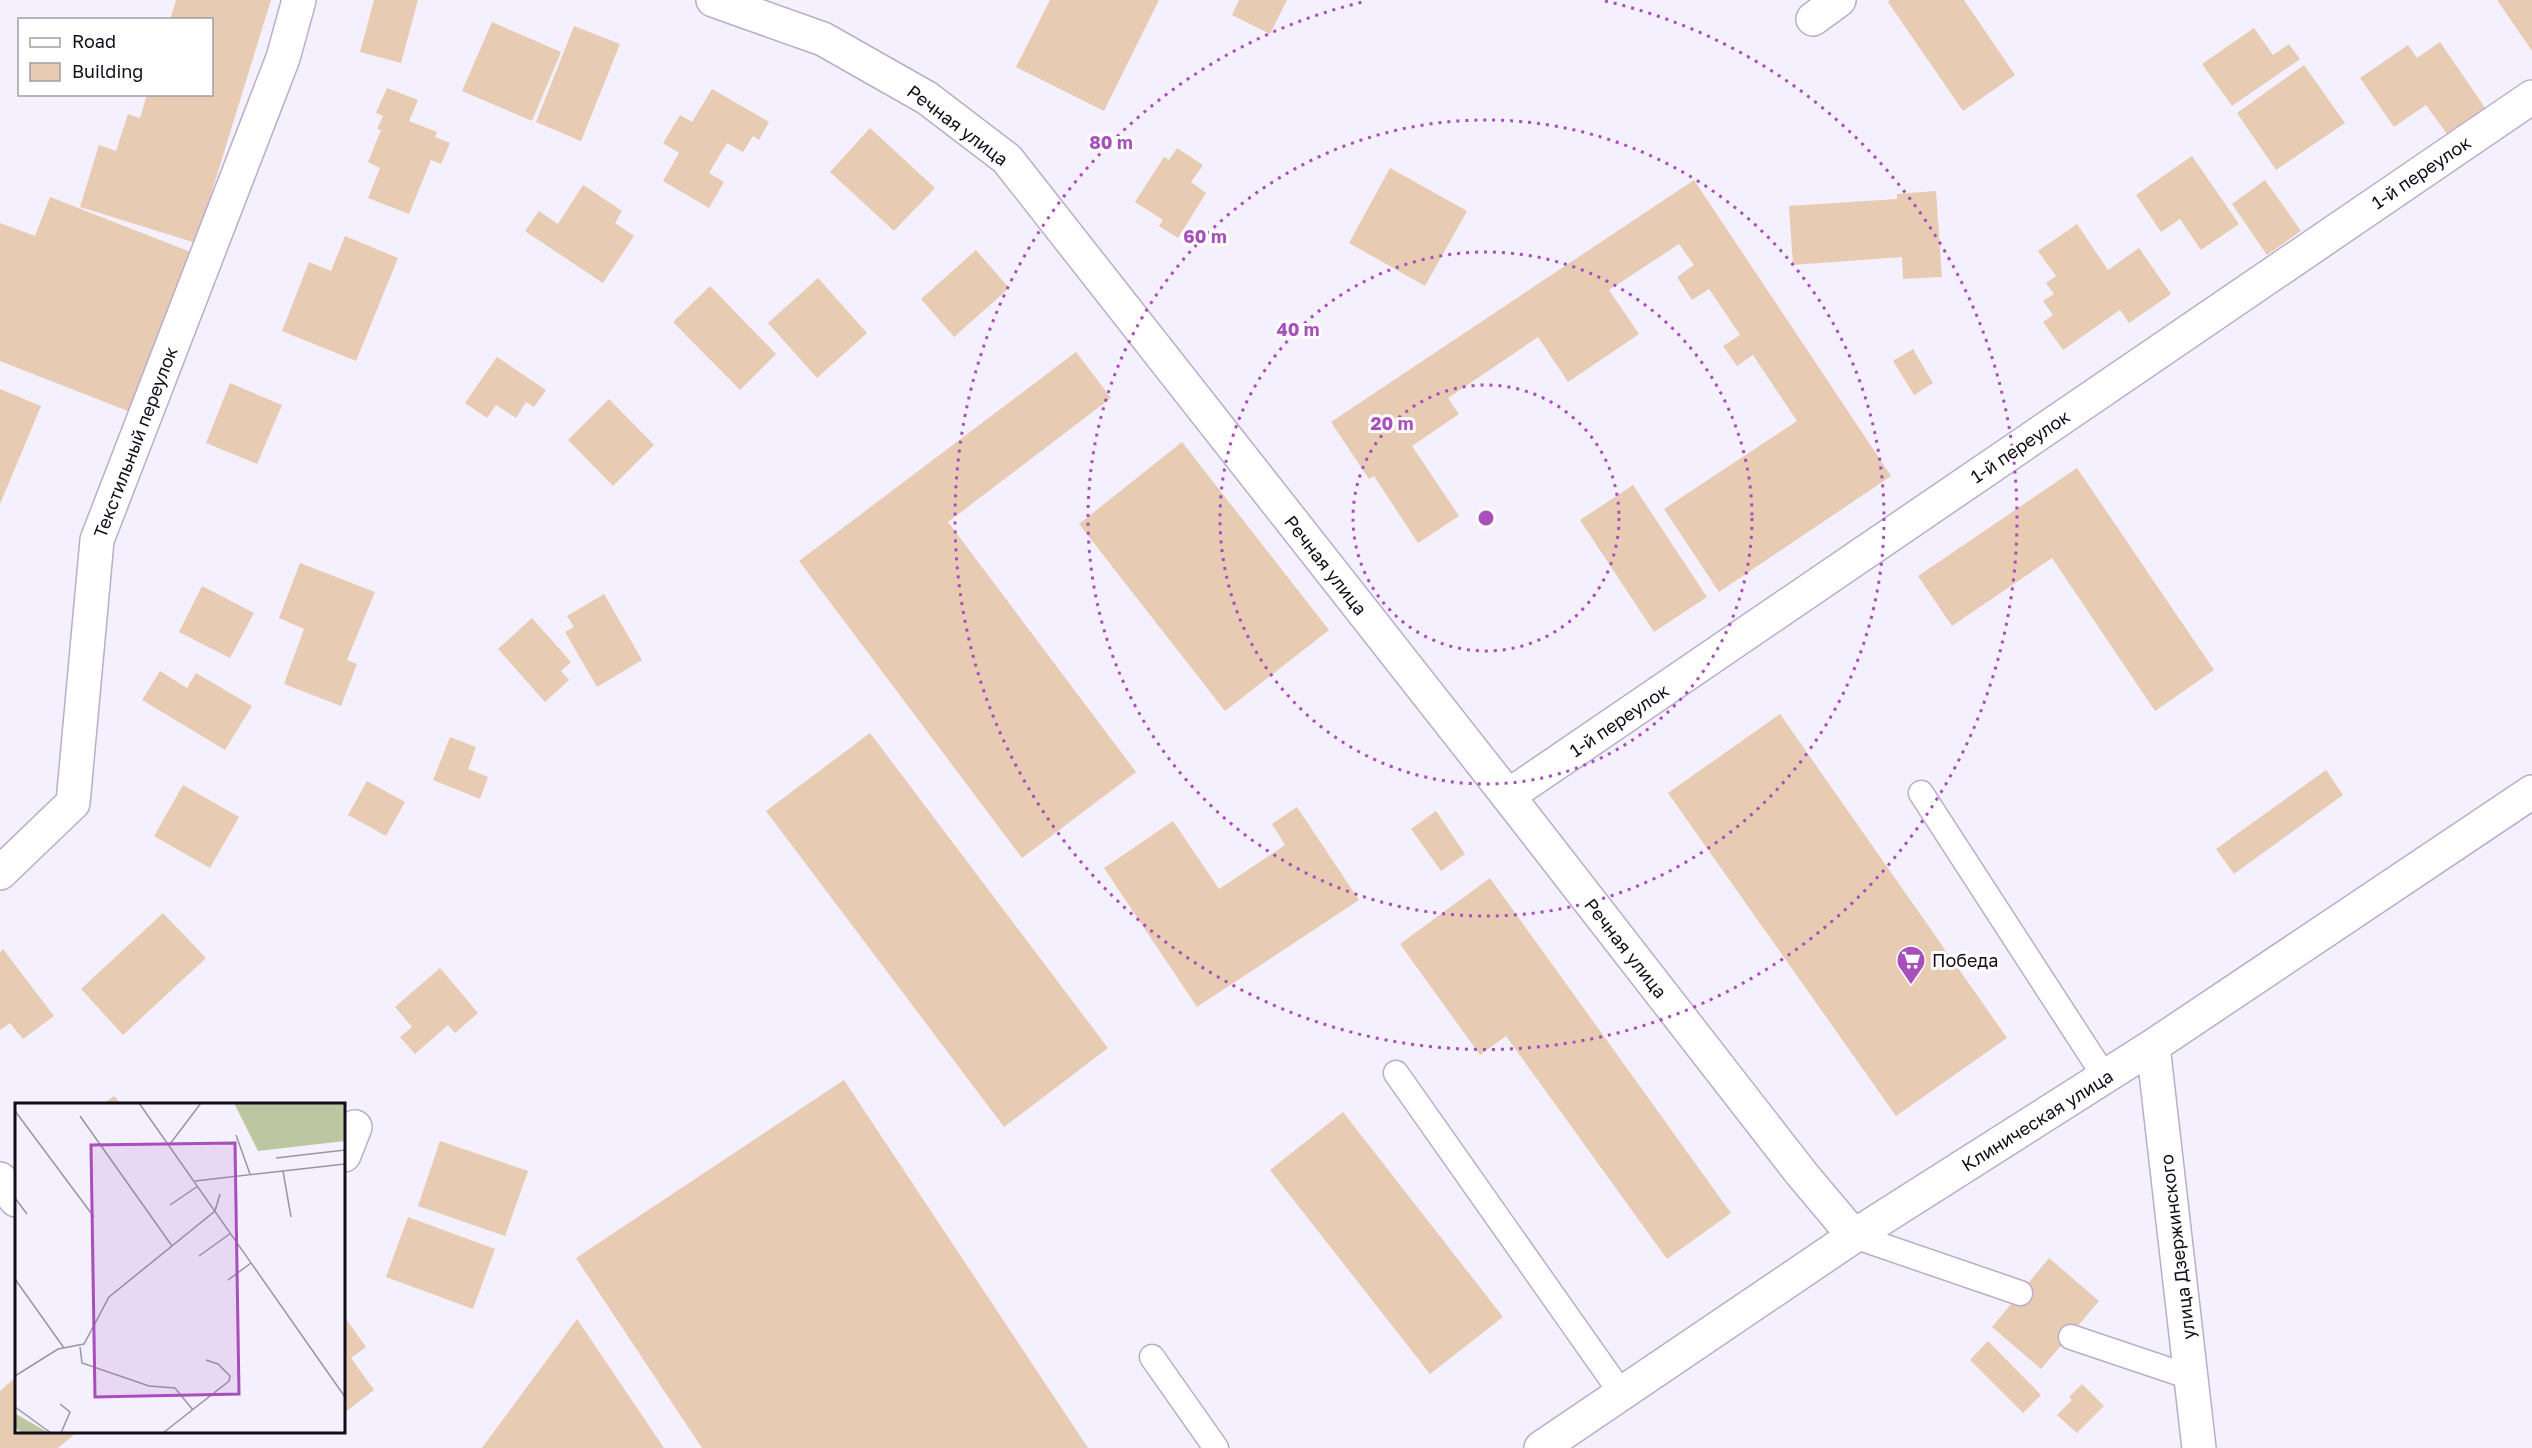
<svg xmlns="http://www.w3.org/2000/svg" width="2532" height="1448" font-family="'Golos Text',sans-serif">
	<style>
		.building { fill: #e7cbb3 }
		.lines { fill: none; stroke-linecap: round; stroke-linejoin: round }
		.lane-casing { stroke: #baadcb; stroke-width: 27 }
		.street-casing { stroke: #baadcb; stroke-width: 36 }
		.secondary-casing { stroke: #baadcb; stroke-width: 36 }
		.lane { stroke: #fff; stroke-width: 24 }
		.street { stroke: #fff; stroke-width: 33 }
		.secondary { stroke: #fff; stroke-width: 33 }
		.ring { fill: none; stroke: #a74fbb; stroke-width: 3; stroke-dasharray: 3 6 }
		.labels { text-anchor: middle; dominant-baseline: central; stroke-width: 6; stroke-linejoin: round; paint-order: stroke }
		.street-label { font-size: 18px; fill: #120d18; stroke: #fff }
		.poi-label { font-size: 18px; fill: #120d18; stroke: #fff; text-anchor: start }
		.inset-road { fill: none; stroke: #9a95a1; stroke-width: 1.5 }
		.view { fill: #a74fbb; fill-opacity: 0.15; stroke: #a74fbb; stroke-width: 3 }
		.inset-edge { fill: none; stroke: #120d18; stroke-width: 3 }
		.centre { fill: #a74fbb; stroke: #fff; stroke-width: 3 }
		.ring-label { font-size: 18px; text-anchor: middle; font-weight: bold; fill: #a74fbb; stroke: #fff; stroke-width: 6; stroke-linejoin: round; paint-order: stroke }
	</style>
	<rect width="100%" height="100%" fill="#f5f0fd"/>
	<path class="building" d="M176,0H271L196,243L80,207L99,145L116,151L128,114L140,118L147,94H212V20H170Z
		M374,0H418L401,63L360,52Z
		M1050,0H1159L1104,111L1016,67Z
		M1239,0H1287L1270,34L1232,15Z
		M1890,0H1964L2015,75L1963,111L1888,2Z
		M2497,0H2532V51Z
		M492,22L561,52L532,121L462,91Z
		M574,26L620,44L581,141L536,122Z
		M2254,28L2273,55L2289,44L2300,59L2232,106L2202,64Z
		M2440,42L2488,112L2450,138L2426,105L2394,127L2360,78L2408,45L2417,58Z
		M2304,65L2345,123L2276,170L2237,113Z
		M387,88L418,100L409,121L437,132L435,137L450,143L441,164L431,160L409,214L368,198L380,168L368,162L381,130L377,129L383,116L376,113Z
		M712,89L769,122L759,140L753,136L743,152L727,143L709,173L724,182L709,208L663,181L679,153L663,143L680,115L692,122Z
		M870,128L935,188L894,231L830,172Z
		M1177,148L1203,165L1191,182L1206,193L1178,238L1159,226L1163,220L1135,202L1164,157L1169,160Z
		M2192,156L2239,224L2201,250L2180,219L2161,232L2136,195Z
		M1390,168L1467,211L1425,286L1349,243Z
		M1694,180L1891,476L1719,592L1664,509L1797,421L1753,355L1737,366L1723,346L1740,335L1709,289L1692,300L1677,277L1694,265L1679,244L1609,290L1639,334L1568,382L1538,337L1448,398L1459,414L1412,446L1459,516L1418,543L1374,476L1369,479L1331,422Z
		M2265,180L2301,231L2267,255L2232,204Z
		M583,185L622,211L615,223L634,236L603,283L525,231L539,211L558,224Z
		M1936,191L1942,277L1903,279L1902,257L1793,265L1789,206L1897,199V194Z
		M50,197L201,256L138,415L0,361V223L35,236Z
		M2077,224L2108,270L2139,248L2171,294L2129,323L2120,310L2063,350L2043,322L2053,315L2043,301L2054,294L2046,283L2056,276L2038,251Z
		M345,236L398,258L356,361L282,331L309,262L331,271Z
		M976,250L1009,288L954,337L921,299Z
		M818,278L867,333L817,378L768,323Z
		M710,286L776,354L740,390L673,322Z
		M1913,349L1933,383L1914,395L1893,361Z
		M1076,352L1111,398L948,522L1136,772L1022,858L799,561Z
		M497,357L546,390L534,407L526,402L516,418L496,405L487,418L465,403Z
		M230,383L282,405L257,464L206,443Z
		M0,389L41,406L0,504Z
		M609,399L654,445L613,486L568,440Z
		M1182,442L1329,630L1225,711L1079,524Z
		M2077,468L2214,670L2155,711L2052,558L1952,626L1918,576Z
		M1633,485L1707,597L1654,632L1580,520Z
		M300,563L375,592L347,660L357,664L341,706L284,684L304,629L279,618Z
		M202,586L254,613L230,658L179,632Z
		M604,594L642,660L597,687L565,632L574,627L567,616Z
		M532,618L571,662L561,671L569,680L545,702L498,649Z
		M160,671L187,688L196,673L252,706L225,750L142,700Z
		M1780,714L2007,1038L1896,1116L1668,793Z
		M870,733L1108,1048L1004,1127L766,811Z
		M450,737L476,747L468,769L488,777L480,799L433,780Z
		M2326,770L2343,795L2234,874L2216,849Z
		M367,781L405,802L386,836L348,815Z
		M183,785L239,817L210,868L154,836Z
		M1297,807L1359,900L1197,1007L1104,868L1173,821L1219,889L1285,845L1272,824Z
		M1436,811L1465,854L1441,871L1411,829Z
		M1490,878L1731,1213L1667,1259L1506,1036L1480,1055L1400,944Z
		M163,913L206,958L123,1035L81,989Z
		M3,949L54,1016L23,1039L10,1023L0,1030V952Z
		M440,968L478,1013L455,1033L448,1025L415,1054L400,1037L412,1027L395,1007Z
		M844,1080L1088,1448H702L576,1258Z
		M114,1096L121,1104H103Z
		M1343,1112L1503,1317L1430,1374L1270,1170Z
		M440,1141L528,1171L505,1236L418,1206Z
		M408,1217L495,1249L473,1309L386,1277Z
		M2049,1258L2099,1301L2041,1369L1992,1327Z
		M344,1316L366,1347L351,1358L374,1390L344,1413Z
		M577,1319L664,1448H482Z
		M1988,1341L2041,1395L2023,1413L1970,1360Z
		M16,1377V1432H77L58,1448H0V1391Z
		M2082,1384L2104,1406L2077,1433L2057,1415L2072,1400L2069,1397Z"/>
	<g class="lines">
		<g class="lane-casing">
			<path id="lane" d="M1921,793L2105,1077
				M1396,1073L1622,1394
				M1854,1236L2020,1293
				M2071,1337L2193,1378
				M1152,1357L1216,1448"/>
		</g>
		<g class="street-casing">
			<path id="street" d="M1813,19L1839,0
				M1508,796L2532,97
				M0,873L73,803L97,540L283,58L299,0
				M344,1155L355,1127
				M0,1179L16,1200"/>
		</g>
		<g class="secondary-casing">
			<path id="secondary" d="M713,0L823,39L927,98L1007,159L1508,796L1801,1173L1854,1236
				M2153,1046L2199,1448
				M1541,1448L1854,1236L2153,1046L2532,792"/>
		</g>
		<use href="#lane" class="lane"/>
		<use href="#street" class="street"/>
		<use href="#secondary" class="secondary"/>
	</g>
	<g class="ring">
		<circle cx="1486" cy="518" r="133"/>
		<circle cx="1486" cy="518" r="266"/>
		<circle cx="1486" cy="518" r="398"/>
		<path d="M1605 1A531 531 0 1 1 1367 1"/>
	</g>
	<defs>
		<g id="supermarket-pin" transform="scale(1.5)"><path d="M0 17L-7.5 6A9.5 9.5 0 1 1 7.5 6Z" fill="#a74fbb" stroke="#fff"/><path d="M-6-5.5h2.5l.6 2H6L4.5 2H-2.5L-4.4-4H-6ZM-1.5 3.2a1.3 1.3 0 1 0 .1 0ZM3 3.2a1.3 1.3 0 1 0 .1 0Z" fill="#fff"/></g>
	</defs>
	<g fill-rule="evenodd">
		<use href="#supermarket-pin" x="1911" y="960"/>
	</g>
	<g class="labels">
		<g class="street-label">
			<text transform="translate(958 125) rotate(37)">Речная улица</text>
			<text transform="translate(2421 172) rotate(-34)">1-й переулок</text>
			<text transform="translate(135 442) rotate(-69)">Текстильный переулок</text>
			<text transform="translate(2020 446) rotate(-34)">1-й переулок</text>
			<text transform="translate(1326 565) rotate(52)">Речная улица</text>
			<text transform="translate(1619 720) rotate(-34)">1-й переулок</text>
			<text transform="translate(1626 948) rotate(52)">Речная улица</text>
			<text transform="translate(2037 1120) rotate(-32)">Клиническая улица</text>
			<text transform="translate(2177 1247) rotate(-97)">улица Дзержинского</text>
		</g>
		<g class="poi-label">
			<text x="1932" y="960">Победа</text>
		</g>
	</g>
	<g transform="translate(15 1103)">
		<rect width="330" height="330" fill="#f5f0fd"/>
		<path d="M219,0H330V38L243,48ZM0,310L1,311L34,330H8L0,325Z" fill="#bcc7a2"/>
		<path class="inset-road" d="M124,0L330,294M0,8L79,114M65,13L157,143M221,32L235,71M155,41L186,0M261,55L330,47M268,68L276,114M180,78L330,61M0,95L12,111M155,102L183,83M184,153L216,130M0,176L49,245M213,177L236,160M65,244L67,260L134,283L160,285L178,307M0,273L43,246L69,241L94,194L200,108L205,91M45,301L55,309L46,330M0,304L36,330M148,330L214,278L215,273L203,261L191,257"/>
		<path class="view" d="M220,40L224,291L80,294L76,42Z"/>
		<rect width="330" height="330" class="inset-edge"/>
	</g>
	<circle cx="1486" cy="518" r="9" class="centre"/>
	<g class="ring-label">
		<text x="1111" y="149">80 m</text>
		<text x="1205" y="243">60 m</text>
		<text x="1298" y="336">40 m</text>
		<text x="1392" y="430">20 m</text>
	</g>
	<rect x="18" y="18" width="195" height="78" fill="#ffffff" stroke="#a09ea3" stroke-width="1.5"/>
	<rect x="30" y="38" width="30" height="9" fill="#ffffff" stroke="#a09ea3" stroke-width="1.5"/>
	<text x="72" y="48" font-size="18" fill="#120d18">Road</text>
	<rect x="30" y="63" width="30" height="18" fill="#e7cbb3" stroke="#a09ea3" stroke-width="1.5"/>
	<text x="72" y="78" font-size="18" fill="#120d18">Building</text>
</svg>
